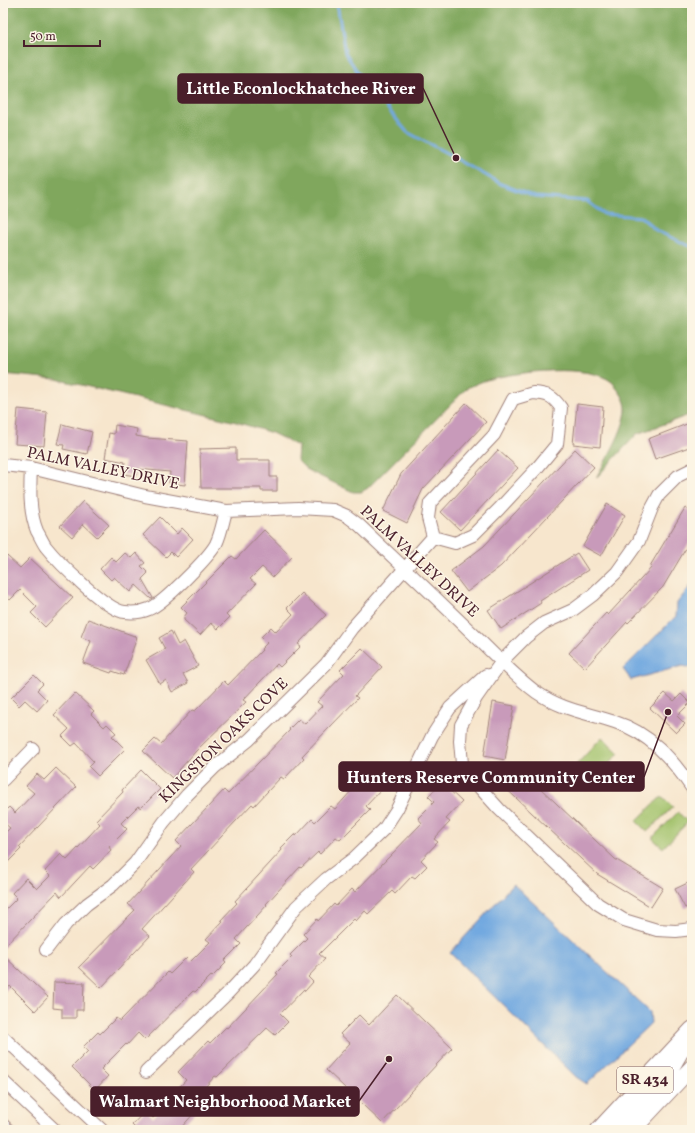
<svg xmlns="http://www.w3.org/2000/svg" width="695" height="1133" font-family="Vollkorn,serif">
	<style>
		.green { fill: #a0c169; stroke: #75704a }
		.forest { fill: #80a75d; stroke: #656344 }
		.water { fill: #72a9e0; stroke: #5e6486 }
		.lines { fill: none; stroke-linecap: round; stroke-linejoin: round }
		.stream { stroke: #72a9e0; stroke-width: 3 }
		.building { fill: #c89aba }
		.minor-casing { stroke: #a0827c; stroke-width: 14 }
		.major-casing { stroke: #a0827c; stroke-width: 17 }
		.minor { stroke: #fff; stroke-width: 12 }
		.major { stroke: #fff; stroke-width: 15 }
		.labels { text-anchor: middle; dominant-baseline: central; stroke-width: 3; stroke-linejoin: round; paint-order: stroke }
		.shield { fill: #fcf5e5; stroke: #7f5f63; stroke-width: 1 }
		.shield-label { font-size: 15px; font-weight: bold; fill: #4a1f2b }
		.street-label { font-size: 16px; fill: #4a1f2b; stroke: #fcf5e5 }
		.leader { fill: none; stroke: #4a1f2b; stroke-width: 1.5 }
		.callout-dot { fill: #4a1f2b; stroke: #fcf5e5; stroke-width: 1.5 }
		.callout { fill: #4a1f2b; stroke: #4a1f2b; stroke-width: 1.5 }
		.callout-label { font-size: 17px; text-anchor: middle; font-weight: bold; fill: #fff }
	</style>
	<rect width="100%" height="100%" fill="#fcf5e5"/>
	<filter id="ink" filterUnits="userSpaceOnUse"><feTurbulence type="fractalNoise" baseFrequency=".025" numOctaves="2"/><feDisplacementMap in="SourceGraphic" scale="8" xChannelSelector="R" yChannelSelector="G"/><feConvolveMatrix kernelMatrix="1 2 1 2 8 2 1 2 1" color-interpolation-filters="sRGB"/></filter>
	<filter id="wash" filterUnits="userSpaceOnUse"><feTurbulence type="fractalNoise" baseFrequency=".012" numOctaves="4" result="noise"/><feDisplacementMap in="SourceGraphic" scale="16" xChannelSelector="R" yChannelSelector="G"/><feGaussianBlur stdDeviation="0.9" result="paint"/><feColorMatrix in="noise" values="0 0 0 0 0 0 0 0 0 0 0 0 0 0 0 0 0 1.4 0 .05"/><feComposite in="paint" operator="in"/></filter>
	<g filter="url(#wash)">
		<rect width="100%" height="100%" fill="#f7e6cd"/>
		<path class="green" d="M602,737L619,753L593,781L576,765Z
			M662,796L673,807L647,832L636,821Z
			M678,812L688,822L663,848L652,838Z"/>
		<path class="forest" d="M3,3H692V414L637,434L596,478C606,459 625,430 626,409C626,402 622,395 618,390C616,388 614,384 612,382C588,363 518,372 490,379C482,381 474,385 467,388L368,488L361,492H353L307,470L297,460L298,446L272,433L236,422L56,379L3,374Z"/>
		<path class="water" d="M692,584V668L682,666L631,680L623,669L676,616L677,603Z
			M513,884L650,1012L651,1023L587,1084L576,1077L450,953Z"/>
		<g class="lines">
			<path class="stream" d="M337,3L345,53L359,74L407,132L456,158L501,184L535,197L587,201L604,214L641,217L657,231L692,247"/>
		</g>
		<g id="blocks">
			<path class="building" d="M466,403L486,422L423,489L407,523L383,511L401,474Z
				M577,404L603,407L600,447L573,444Z
				M18,409L47,412L44,446L15,444Z
				M692,422V446L655,459L648,439Z
				M62,424L92,432L87,454L63,449L64,445L57,444Z
				M115,425L137,429L136,436L147,438L188,441L185,485L169,483L170,472L137,469L136,476L123,474L125,462L105,458L109,433L114,434Z
				M236,448V460H270V477H277V491H261V488H201L200,449Z
				M575,449L594,467L501,566L467,592L451,571L484,546Z
				M498,450L518,468L460,530L441,512Z
				M83,501L109,525L97,537L83,524L72,537L60,526Z
				M607,504L625,515L601,556L583,546Z
				M685,508L692,512V538L663,587L628,623L627,622L585,668L569,653L606,613L608,615L652,567L650,566Z
				M160,517L177,534L182,528L193,539L176,557L171,552L166,557L143,535Z
				M264,530L292,557L273,577L262,567L250,579L256,584L226,615L229,618L218,629L211,623L200,635L184,620V617L187,613L181,607L232,556L236,559Z
				M125,553L131,558L136,553L145,563L141,566L148,573L142,579L153,598L151,599L136,585L130,592L114,577L111,580L100,569L111,557L116,562Z
				M577,553L588,570L540,601L541,603L501,629L488,610Z
				M7,556L20,568L30,558L73,598L45,627L31,613L37,607L20,590L10,600L3,593V560Z
				M302,593L326,615L298,644L301,646L280,667L277,664L243,700L246,702L196,751L172,778L143,751L155,739L161,744L192,710L195,711L224,681L228,685L262,650L261,649L267,643L261,637L271,627L276,632L293,614L287,608Z
				M88,619L137,637L124,675L112,671L111,673L83,663L91,641L81,637Z
				M171,631L178,645L184,641L198,666L183,674L188,683L172,692L166,680L160,684L146,660L165,649L159,638Z
				M362,648L382,667L355,696L358,698L302,756L304,758L284,779L281,777L254,806L252,804L191,869L194,872L142,929L150,936L101,988L79,967L135,910L128,904L181,846L176,841L224,790L228,794L290,730L289,729L299,719L305,724L322,706L317,702L344,674L340,670Z
				M34,675L43,684L37,690L47,700L37,711L25,700L19,706L11,698Z
				M75,693L94,711L91,714L104,727L107,724L116,733L112,736L125,749L98,776L89,767L94,762L76,743L72,746L62,736L69,729L54,715Z
				M665,693L674,701L681,694L690,703L677,716L685,724L676,733L650,708Z
				M493,702L514,706L505,760L484,756Z
				M514,767H518L615,859L663,888L651,907L597,874L499,782Z
				M56,768L76,787L19,847L21,849L3,867V835L10,828L3,822V813L9,807L15,813L34,793L26,786L37,774L44,780Z
				M141,770L160,789L141,808L138,806L121,823L127,829L109,847L111,850L98,864L93,869L90,866L61,897L57,892L3,948V912L17,898L12,893L26,878L37,889L50,876L45,871L61,854L67,860L100,824L96,820L123,792L122,790Z
				M363,771L382,789L366,806L370,810L340,840L336,837L320,854L318,852L301,868L300,867L266,904L267,905L236,939L241,944L224,961L226,963L212,977L211,976L195,992L193,991L145,1040L138,1033L127,1045L126,1044L101,1069L108,1076L95,1090L72,1067L88,1051L83,1047L98,1032L100,1034L116,1018L120,1021L168,972L170,974L187,957L191,961L210,942L206,939L223,921L221,920L237,903L235,901L282,850L281,848L295,834L296,836L312,819L315,822L331,806L335,809L353,789L349,785Z
				M442,783L462,802L446,819L450,822L434,839L438,842L421,860L427,866L415,878L412,876L395,894L392,891L368,914L365,911L356,921L354,919L319,954L325,959L308,977L313,982L305,991L304,989L280,1014L288,1022L275,1035L267,1028L217,1077L215,1076L197,1096L204,1102L179,1130H172L168,1125L163,1130H137L132,1125L146,1110L153,1118L173,1097L171,1096L186,1080L178,1072L208,1041L210,1043L226,1027L227,1028L278,974L276,973L292,957L290,955L307,938L303,934L317,919L318,921L334,904L336,906L352,889L355,892L422,823L418,818L434,802L428,796Z
				M692,881V905L685,908L675,889Z
				M3,955L48,997L35,1011L10,986L3,993Z
				M54,982L84,983L83,1010H76V1018H62V1009L53,1008Z
				M397,995L452,1048L382,1123L326,1070L350,1043L340,1034L359,1015L369,1025Z"/>
		</g>
	</g>
	<g filter="url(#ink)">
		<use href="#blocks" fill-opacity="0" stroke="#a0827c" stroke-width="1"/>
		<g class="lines">
			<g class="minor-casing">
				<path id="minor" d="M533,393C548,394 553,396 561,408L557,444L538,467L499,509L473,535L455,543L433,537L428,518L430,503L494,435L513,399Z
					M3,465L31,468L145,496L226,511L298,508L333,510L347,516L359,525C396,560 433,595 469,630C491,651 512,674 536,692C564,711 585,712 615,722C650,733 672,759 692,788
					M31,468C30,488 29,512 37,531C40,536 43,543 46,547C58,562 107,611 125,612C133,613 142,612 149,609C163,604 209,557 216,544C221,534 223,521 226,511
					M692,469L678,476L659,495L652,508L639,541L617,572L593,595L573,610L544,623L526,637L502,661L476,698L461,725L460,741L462,764L471,778L499,809L598,904L624,920L657,930L676,931L692,929
					M3,780L33,749
					M46,950L66,924L87,904L113,885L135,863L164,822L187,795L215,767L249,740L326,664L352,628L433,537
					M3,1037L102,1130
					M146,1072L228,993L254,965L296,907L326,879L354,858L384,829L397,809L432,736L450,708L486,675
					M3,1081L55,1130
					M3,1125L8,1130"/>
			</g>
			<g class="major-casing">
				<path id="major" d="M598,1130L692,1029
					M615,1130L668,1074L683,1048
					M633,1130L692,1067"/>
			</g>
			<use href="#minor" class="minor"/>
			<use href="#major" class="major"/>
		</g>
	</g>
	<g class="labels">
		<rect class="shield" x="617" y="1067" width="56" height="26" rx="3"/>
		<g class="shield-label">
			<text x="645" y="1080">SR 434</text>
		</g>
		<g class="street-label">
			<text transform="translate(103 469) rotate(12)">PALM VALLEY DRIVE</text>
			<text transform="translate(419 562) rotate(43)">PALM VALLEY DRIVE</text>
			<text transform="translate(224 741) rotate(-44)">KINGSTON OAKS COVE</text>
		</g>
	</g>
	<path class="leader" d="M456 158L423 88M668 712L644 777M389 1059L359 1101"/>
	<g class="callout-dot">
		<circle cx="456" cy="158" r="4"/>
		<circle cx="668" cy="712" r="4"/>
		<circle cx="389" cy="1059" r="4"/>
	</g>
	<g class="callout">
		<rect x="178" y="74" width="245" height="29" rx="4"/>
		<rect x="339" y="762" width="305" height="29" rx="4"/>
		<rect x="91" y="1087" width="268" height="29" rx="4"/>
	</g>
	<g class="callout-label">
		<text x="301" y="94">Little Econlockhatchee River</text>
		<text x="491" y="783">Hunters Reserve Community Center</text>
		<text x="225" y="1107">Walmart Neighborhood Market</text>
	</g>
	<rect width="695" height="1133" fill="none" stroke="#fcf5e5" stroke-width="16"/>
	<path d="M24 40v6h76v-6" fill="none" stroke="#4a1f2b" stroke-width="2"/>
	<text x="30" y="40" font-size="12" fill="#4a1f2b" stroke="#fcf5e5" stroke-width="3" paint-order="stroke">50 m</text>
</svg>
